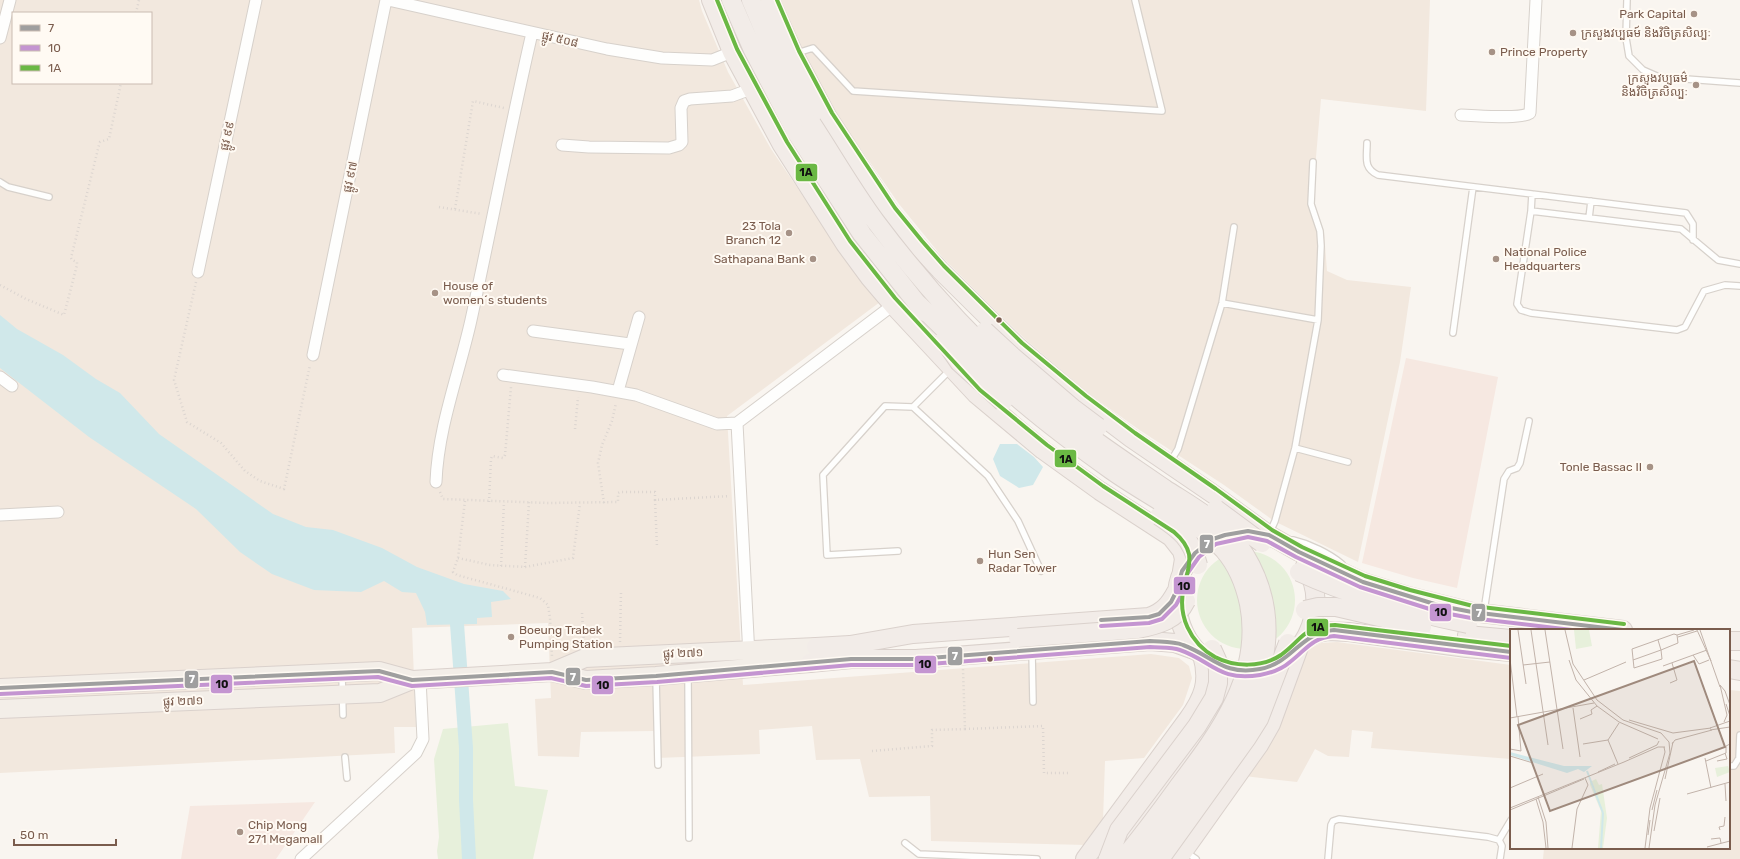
<svg xmlns="http://www.w3.org/2000/svg" width="1740" height="859" font-family="Rubik,'Noto Sans Khmer',sans-serif">
	<style>
		.residential { fill: #f2e8de; fill-rule: evenodd }
		.commercial { fill: #f6e8e1 }
		.green { fill: #e7f0db }
		.water { fill: #d0e8ea }
		.lines { fill: none; stroke-linecap: round; stroke-linejoin: round }
		.canal { stroke: #d0e8ea; stroke-width: 14 }
		.service-casing { stroke: #d7d1cb; stroke-width: 8 }
		.minor-casing { stroke: #d7d1cb; stroke-width: 13 }
		.primary-casing { stroke: #dad1cc; stroke-width: 20 }
		.trunk-casing { stroke: #dad1cc; stroke-width: 20 }
		.path { stroke: #dcd5d0; stroke-width: 2.5; stroke-dasharray: 1 3; stroke-linecap: butt }
		.service { stroke: #fefefd; stroke-width: 5.5 }
		.minor { stroke: #fefefd; stroke-width: 11 }
		.primary { stroke: #f3eee8; stroke-width: 18 }
		.trunk { stroke: #f2ece8; stroke-width: 18 }
		.trunk-bridge-casing { stroke: #dad1cc; stroke-width: 20; stroke-linecap: butt }
		.trunk-bridge { stroke: #f2ece8; stroke-width: 18 }
		.bus-1-casing { stroke: #fffaf3; stroke-width: 7 }
		.bus-2-casing { stroke: #fffaf3; stroke-width: 7 }
		.bus-3-casing { stroke: #fffaf3; stroke-width: 7 }
		.bus-1 { stroke: #9f9f9f; stroke-width: 4 }
		.bus-2 { stroke: #c495d1; stroke-width: 4 }
		.bus-3 { stroke: #6ab844; stroke-width: 4 }
		.poi-dot { fill: #a69286; stroke: #fffaf3; stroke-width: 1.5 }
		.bus-dot { fill: #7a5c4d; stroke: #fffaf3; stroke-width: 1.5 }
		.labels { text-anchor: middle; dominant-baseline: central; stroke-width: 4; stroke-linejoin: round; paint-order: stroke }
		.poi-label { font-size: 12px; fill: #7a5c4d; stroke: #fffaf3; text-anchor: start }
		.street-label { font-size: 12px; fill: #7a5c4d; stroke: #fffaf3 }
		.inset-river { fill: none; stroke: #d0e8ea; stroke-width: 2 }
		.inset-road { fill: none; stroke: #c2b3aa; stroke-width: 1 }
		.view { fill: #9f8a7d; fill-opacity: 0.15; stroke: #9f8a7d; stroke-width: 2 }
		.inset-edge { fill: none; stroke: #7a5c4d; stroke-width: 2 }
		.line-badge { stroke: #fffaf3; stroke-width: 1.5 }
		.badge-label { font-size: 11px; text-anchor: middle; font-weight: bold; fill: #fff }
		.pale-badge-label { font-size: 11px; text-anchor: middle; font-weight: bold; fill: #111 }
	</style>
	<rect width="100%" height="100%" fill="#f9f5f0"/>
	<path class="residential" d="M0,0H699L702,11L728,72L771,149L841,252L880,302L727,416L743,685L1151,654L1179,658L1189,666L1192,678L1183,705L1144,758L1105,761L1103,821L1086,845L931,841L930,796L869,797L860,759L816,760L812,726L759,730L760,754L657,758L654,731L581,732L579,757L538,756L535,699L551,698L548,623L412,628L416,727H394L395,753L0,773ZM13,13H151V83H13Z
		M778,0H1430L1426,111L1321,99L1313,192V203L1324,232L1327,271L1347,280L1411,287L1400,362L1358,562L1274,521L1224,485L1138,429L1088,393L1025,339L990,305L943,258L899,204L835,112L802,53Z
		M1337,642L1511,665V759L1371,748L1373,732L1352,730L1349,757L1328,756L1315,749L1297,782L1244,776L1294,672L1309,649L1321,643Z
		M1729,690L1740,691V859H1543L1544,848H1729Z"/>
	<path class="commercial" d="M1406,358L1498,377L1457,588L1413,578L1362,563Z
		M315,802L276,859H181L190,806Z"/>
	<path class="green" d="M1197 600a49 49 0 1 1 98 0a49 49 0 1 1-98 0Z
		M508,723L515,786L548,790L533,859H438L437,851L439,837L434,759L443,729Z"/>
	<path class="water" d="M0,315L17,329L63,355L96,379L120,393L159,434L273,514L306,527L333,530L382,548L417,567L464,584L503,591L511,599L491,602L492,617L477,618V624L427,625L425,612L416,593L402,592L384,581L361,592L314,590L272,574L240,552L196,509L89,437L0,368Z
		M1000,444H1017L1034,457L1043,467L1033,485L1019,488L1000,476L993,459Z"/>
	<g class="lines">
		<path class="canal" d="M457,624L466,748V800L469,859"/>
		<g class="service-casing">
			<path id="service" d="M1627,0L1626,38L1629,56L1643,70L1659,77L1740,83
				M797,53L813,48L853,91L1162,111L1135,0
				M1367,143C1367,158 1363,168 1378,175L1686,213L1693,224V240
				M0,182L8,187L49,197
				M1531,211L1532,194
				M1589,218L1591,201
				M1740,264L1718,260L1681,229L1531,211L1517,304L1521,310L1531,313L1677,330L1685,327L1704,291L1725,285L1740,286
				M1222,303L1318,320
				M1453,333L1473,187
				M951,369L913,407L988,476L1018,521L1041,571
				M1295,448L1348,462
				M1170,462L1178,449L1222,303L1234,227
				M1270,532L1275,521L1295,448L1318,320L1321,246L1320,231L1311,204L1313,162
				M1293,540C1310,544 1329,553 1342,564
				M898,551L827,555L823,475L885,406L913,407
				M1484,611L1504,479L1509,471L1517,468L1520,463L1529,421
				M1032,652L1033,702
				M342,675L343,715
				M688,675L689,838
				M656,678L658,765
				M345,757L347,778
				M1729,766H1734L1739,758L1740,735
				M1499,840L1511,820
				M905,843L919,854L1037,859
				M1186,852L1196,859
				M1328,859L1331,825L1333,821L1339,819L1488,837L1499,840L1502,846L1500,859"/>
		</g>
		<g class="minor-casing">
			<path id="minor" d="M388,0L607,49L662,58L712,60L732,52
				M0,38L10,0
				M1461,115C1475,115 1519,120 1530,113L1536,0
				M562,145L589,147L669,148L679,145L682,142L681,108L684,101L690,99L732,96L751,89
				M198,272L256,0
				M533,331L630,344
				M313,355L386,0
				M503,375L592,387L636,395L717,424L737,423
				M0,377L12,386
				M618,391L639,317
				M436,482C438,427 459,374 471,320C492,224 510,128 532,33
				M0,515L58,512
				M749,656L737,423L893,305
				M301,859L416,753L423,739L420,679"/>
		</g>
		<g class="primary-casing">
			<path id="primary" d="M552,672L585,658L816,647
				M0,688L379,671L412,680L552,672L586,680L656,676L810,663
				M0,709L380,693L412,680"/>
		</g>
		<g class="trunk-casing">
			<path id="trunk" d="M711,0L732,52L782,145L845,244L870,278L893,305L976,394L1043,450L1100,491L1171,537L1182,551L1184,559L1182,571
				M731,0L752,48L796,132
				M751,0L768,40L812,124
				M770,0L794,54L827,116L890,212L917,245L940,270L1018,347L1082,401L1131,438L1213,494L1269,535L1299,552L1363,582L1408,596L1472,612L1623,630
				M1226,534C1139,562 1177,692 1265,668C1282,663 1299,651 1307,635C1318,612 1319,588 1305,566
				M1467,635L1511,639
				M1305,639L1318,633L1328,631L1349,632L1467,648L1511,652
				M1729,641H1740
				M816,647L850,645L913,634L1149,617C1163,612 1169,605 1176,592
				M810,663L851,659H916L1150,641L1175,643L1197,651
				M1729,669L1740,671
				M1108,856L1128,836L1214,719L1227,694L1230,685L1229,677L1225,668
				M1085,859L1188,719C1203,698 1210,682 1202,655
				M1178,859L1259,745L1271,724L1298,650"/>
		</g>
		<path class="path" d="M136,13L139,0
			M439,207L482,214
			M455,209L473,101L504,108
			M196,282L174,380L187,422L221,443L245,471L260,481L284,489L310,365
			M0,285L26,299L64,315L77,265V262L72,260L71,258L99,145L100,142L109,139L121,83
			M575,429L578,397
			M440,492L443,499L548,503L618,502V493L620,492H655V500L730,496
			M655,500L657,547
			M465,501L458,558L453,572L457,575L540,598L548,605L550,618L552,657
			M489,502L491,459L492,456L503,458L505,455L511,387
			M604,503L598,463L602,445L612,421L616,403
			M458,558L490,565L525,567L573,558L580,503
			M501,566L504,502
			M525,567L529,502
			M582,613L584,644
			M620,642L621,592
			M965,729L1043,726L1044,773H1070
			M872,751L932,746V730L965,729L963,669"/>
		<use href="#service" class="service"/>
		<use href="#minor" class="minor"/>
		<use href="#primary" class="primary"/>
		<use href="#trunk" class="trunk"/>
		<g class="trunk-bridge-casing">
			<path id="trunk-bridge" d="M812,124C833,156 853,191 876,222C930,294 995,364 1066,419C1098,444 1132,466 1165,489C1193,507 1228,526 1245,555C1281,615 1268,674 1235,731L1142,859
				M796,132L862,234L924,312
				M917,303C943,327 967,353 993,376C1029,410 1070,441 1111,470C1146,495 1195,518 1224,550C1237,565 1245,585 1249,604C1263,676 1218,734 1178,787C1160,812 1142,836 1123,859
				M985,331L1012,356L1074,409L1098,427
				M944,340L959,362L1003,402
				M1216,509L1262,543
				M1159,516C1180,530 1192,539 1198,565
				M1299,572C1353,597 1410,612 1468,624
				M1305,610L1318,607H1336L1422,627
				M1018,638L1138,629C1158,625 1177,620 1186,601
				M1108,859L1119,830L1197,726L1214,698L1218,683V671L1217,660L1212,649
				M1160,859L1247,738L1259,719L1288,643"/>
		</g>
		<use href="#trunk-bridge" class="trunk-bridge"/>
		<g class="bus-1-casing">
			<path id="bus-1" d="M1101,620L1149,617L1159,614L1171,602L1176,592L1182,571L1195,553L1213,539L1225,535L1248,531L1269,535L1299,552L1363,582L1441,606L1472,612L1623,630
				M0,688L379,671L412,680L552,672L586,680L656,676L851,659H916L1150,641C1161,642 1173,641 1183,645C1213,656 1223,676 1260,669C1293,663 1299,633 1334,630L1511,652"/>
		</g>
		<g class="bus-2-casing">
			<path id="bus-2" d="M1101,626L1149,623L1162,619L1176,605L1182,594L1187,574L1199,557L1216,544L1248,537L1267,541L1296,557L1360,587L1439,612L1471,618L1572,630
				M0,694L378,677L412,686L551,678L586,686L657,682L851,665H916L1150,647C1160,648 1171,647 1180,650C1212,661 1219,682 1260,675C1271,673 1282,669 1290,662C1307,649 1311,638 1334,636L1511,658"/>
		</g>
		<g class="bus-3-casing">
			<path id="bus-3" d="M717,0L737,49L787,142L850,241L895,298L980,390L1047,445L1103,486L1174,532C1181,538 1187,545 1189,554C1191,566 1186,576 1184,587C1177,615 1190,643 1215,657C1234,667 1262,668 1281,655C1303,639 1303,626 1335,625L1511,646
				M777,0L799,51L832,113L895,208L922,241L944,266L1022,343L1086,396L1135,433L1216,489L1272,530L1302,547L1365,576L1410,590L1473,606L1624,624"/>
		</g>
		<use href="#bus-1" class="bus-1"/>
		<use href="#bus-2" class="bus-2"/>
		<use href="#bus-3" class="bus-3"/>
	</g>
	<g class="poi-dot">
		<circle cx="1694" cy="14" r="4"/>
		<circle cx="1573" cy="33" r="4"/>
		<circle cx="1492" cy="52" r="4"/>
		<circle cx="1696" cy="85" r="4"/>
		<circle cx="789" cy="233" r="4"/>
		<circle cx="813" cy="259" r="4"/>
		<circle cx="1496" cy="259" r="4"/>
		<circle cx="435" cy="293" r="4"/>
		<circle cx="1650" cy="467" r="4"/>
		<circle cx="980" cy="561" r="4"/>
		<circle cx="511" cy="637" r="4"/>
		<circle cx="240" cy="832" r="4"/>
	</g>
	<g class="bus-dot">
		<circle cx="999" cy="320" r="3.5"/>
		<circle cx="990" cy="659" r="3.5"/>
	</g>
	<g class="labels">
		<g class="poi-label">
			<text x="1686" y="14" text-anchor="end">Park Capital</text>
			<text x="1581" y="33">ក្រសួងវប្បធម៍ និងវិចិត្រសិល្បៈ</text>
			<text x="1500" y="52">Prince Property</text>
			<text x="1688" y="78" text-anchor="end">ក្រសួងវប្បធម៌<tspan x="1688" dy="14">និងវិចិត្រសិល្បៈ</tspan></text>
			<text x="781" y="226" text-anchor="end">23 Tola<tspan x="781" dy="14">Branch 12</tspan></text>
			<text x="1504" y="252">National Police<tspan x="1504" dy="14">Headquarters</tspan></text>
			<text x="805" y="259" text-anchor="end">Sathapana Bank</text>
			<text x="443" y="286">House of<tspan x="443" dy="14">women´s students</tspan></text>
			<text x="1642" y="467" text-anchor="end">Tonle Bassac II</text>
			<text x="988" y="554">Hun Sen<tspan x="988" dy="14">Radar Tower</tspan></text>
			<text x="519" y="630">Boeung Trabek<tspan x="519" dy="14">Pumping Station</tspan></text>
			<text x="248" y="825">Chip Mong<tspan x="248" dy="14">271 Megamall</tspan></text>
		</g>
		<g class="street-label">
			<text transform="translate(560 39) rotate(13)">ផ្លូវ ៥០៨</text>
			<text transform="translate(227 136) rotate(-78)">ផ្លូវ ៩៩</text>
			<text transform="translate(350 177) rotate(-78)">ផ្លូវ ៩៧</text>
			<text transform="translate(683 653) rotate(-2)">ផ្លូវ ២៧១</text>
			<text transform="translate(183 701) rotate(-2)">ផ្លូវ ២៧១</text>
		</g>
	</g>
	<g transform="translate(1510 629)">
		<rect width="220" height="220" fill="#f9f5f0"/>
		<path d="M64,1H79L82,17L66,20ZM218,137L220,143L207,148L205,139ZM86,150L89,156L92,155L97,189L93,219H88L91,182L80,156V153Z" fill="#e7f0db"/>
		<path d="M0,123L54,137H82L74,143L68,140L57,144L0,126Z" fill="#d0e8ea"/>
		<path class="inset-river" d="M77,142L93,184M91,219L93,184"/>
		<path class="inset-road" d="M8,1L16,55M21,1L38,116M35,1L53,120M55,1L63,35L87,71L113,91L151,104L159,113L160,124L145,176L139,219M187,1L201,32M190,1L210,58M164,5L167,6L168,14L151,21L152,30L124,39L122,20ZM167,6L184,1M168,8L187,2M183,26L189,35L199,31M0,30L7,88M59,31L66,51L87,77L109,93L148,110M123,31L151,21L148,11M13,36L40,33M153,37L197,21M74,51L116,33M160,54L167,51L162,34M210,56L217,86L214,93M210,56L215,62L220,76M216,75L220,87M63,79L70,128M0,89L84,74M70,90L82,85L81,81L87,77M119,91L163,104L201,99M200,99L220,92M200,101L220,98M73,115L98,111M162,115L165,111L202,101M0,120L11,122L8,88M0,127L23,134M119,129L147,116L149,112M195,129L201,159M196,132L216,124V117L220,115M207,132L217,130L215,124M114,133L148,118H155M108,135L98,111L109,94M88,143L105,135M155,150L163,113M215,155L216,172M0,159L33,145M177,165L220,153M28,168L36,193L38,219M26,170L33,193L36,219M0,179L114,133M0,181L74,150M142,181L147,161M210,201L209,198L214,197L215,188M144,202L150,169M138,206L140,191M201,210L210,209L211,214M197,218L220,212M62,219L67,180L78,156L75,149M135,219L140,179L155,123L154,118"/>
		<path class="view" d="M184,32L215,118L40,182L8,96Z"/>
		<rect width="220" height="220" class="inset-edge"/>
	</g>
	<g class="line-badge">
		<rect x="795" y="163" width="23" height="19" rx="4" fill="#6ab844"/>
		<rect x="1054" y="449" width="23" height="19" rx="4" fill="#6ab844"/>
		<rect x="1199" y="534" width="15" height="20" rx="4" fill="#9f9f9f"/>
		<rect x="1173" y="576" width="23" height="19" rx="4" fill="#c495d1"/>
		<rect x="1429" y="603" width="23" height="19" rx="4" fill="#c495d1"/>
		<rect x="1471" y="603" width="15" height="19" rx="4" fill="#9f9f9f"/>
		<rect x="1306" y="618" width="23" height="19" rx="4" fill="#6ab844"/>
		<rect x="947" y="646" width="16" height="20" rx="4" fill="#9f9f9f"/>
		<rect x="914" y="655" width="23" height="19" rx="4" fill="#c495d1"/>
		<rect x="565" y="667" width="16" height="19" rx="4" fill="#9f9f9f"/>
		<rect x="184" y="670" width="15" height="19" rx="4" fill="#9f9f9f"/>
		<rect x="210" y="674" width="23" height="20" rx="4" fill="#c495d1"/>
		<rect x="591" y="675" width="23" height="20" rx="4" fill="#c495d1"/>
	</g>
	<g class="badge-label">
		<text x="1207" y="548">7</text>
		<text x="1479" y="617">7</text>
		<text x="955" y="660">7</text>
		<text x="573" y="681">7</text>
		<text x="192" y="683">7</text>
	</g>
	<g class="pale-badge-label">
		<text x="806" y="176">1A</text>
		<text x="1066" y="463">1A</text>
		<text x="1184" y="590">10</text>
		<text x="1441" y="616">10</text>
		<text x="1318" y="631">1A</text>
		<text x="925" y="668">10</text>
		<text x="222" y="688">10</text>
		<text x="603" y="689">10</text>
	</g>
	<rect x="12" y="12" width="140" height="72" fill="#fffaf3" stroke="#cabbb1"/>
	<rect x="20" y="25" width="20" height="6" fill="#9f9f9f" stroke="#cabbb1"/>
	<text x="48" y="32" font-size="12" fill="#7a5c4d">7</text>
	<rect x="20" y="45" width="20" height="6" fill="#c495d1" stroke="#cabbb1"/>
	<text x="48" y="52" font-size="12" fill="#7a5c4d">10</text>
	<rect x="20" y="65" width="20" height="6" fill="#6ab844" stroke="#cabbb1"/>
	<text x="48" y="72" font-size="12" fill="#7a5c4d">1A</text>
	<path d="M14 839v6h102v-6" fill="none" stroke="#7a5c4d" stroke-width="2"/>
	<text x="20" y="839" font-size="12" fill="#7a5c4d" stroke="#fffaf3" stroke-width="3" paint-order="stroke">50 m</text>
</svg>
